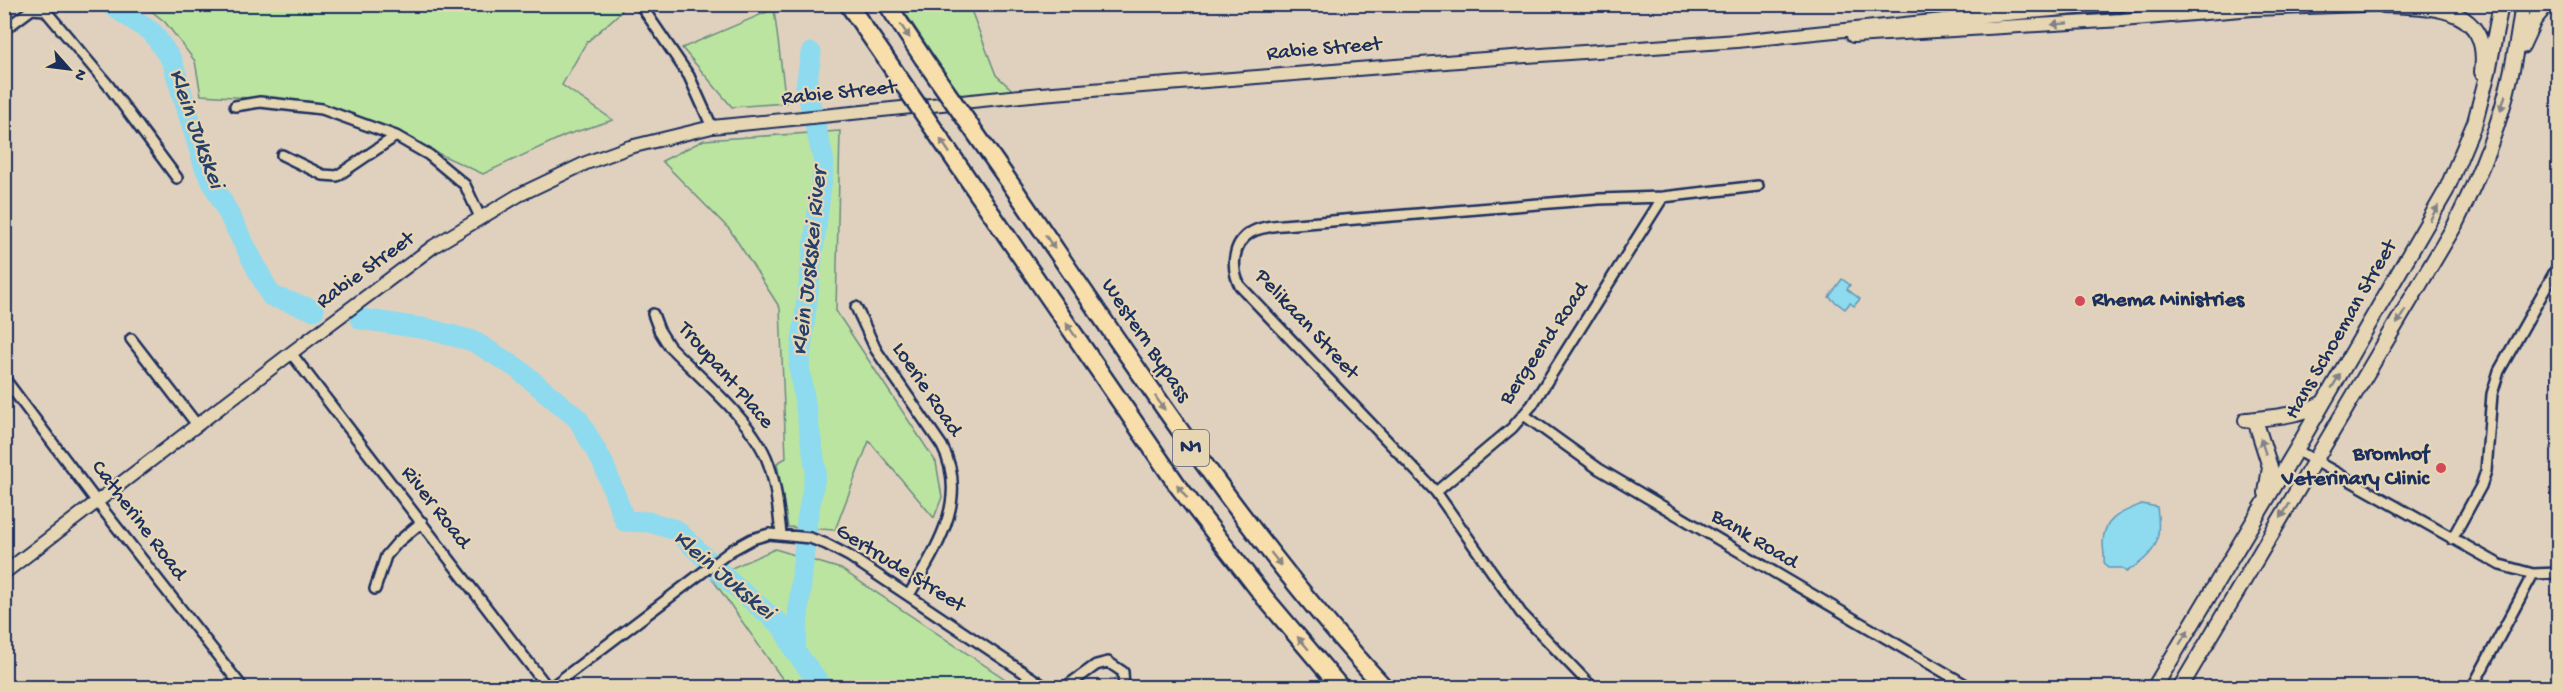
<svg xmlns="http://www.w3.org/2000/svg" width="2563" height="692" font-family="'Gochi Hand',sans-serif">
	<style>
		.green { fill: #bbe4a0; stroke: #6b8a7f; stroke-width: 1.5 }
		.water { fill: #8edaee; stroke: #6096b4; stroke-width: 1.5 }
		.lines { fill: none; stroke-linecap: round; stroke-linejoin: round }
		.river { stroke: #8edaee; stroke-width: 21 }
		.minor-casing { stroke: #1b2f5e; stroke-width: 14 }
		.tertiary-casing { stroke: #1b2f5e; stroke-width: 16 }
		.secondary-casing { stroke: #1b2f5e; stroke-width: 18 }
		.motorway-casing { stroke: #1b2f5e; stroke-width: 21 }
		.minor { stroke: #e7d6b3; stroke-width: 9 }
		.tertiary { stroke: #e7d6b3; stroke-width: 12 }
		.secondary { stroke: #e7d6b3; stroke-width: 14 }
		.motorway { stroke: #f8deab; stroke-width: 16 }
		.motorway-bridge-casing { stroke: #1b2f5e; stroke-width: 21; stroke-linecap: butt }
		.motorway-bridge { stroke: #f8deab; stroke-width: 16 }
		.oneway { fill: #818288 }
		.oneway2 { fill: #8a8684 }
		.poi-dot { fill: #d1495b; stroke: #e7d6b3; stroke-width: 2 }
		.labels { text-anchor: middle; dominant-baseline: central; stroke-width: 4.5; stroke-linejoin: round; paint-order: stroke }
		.shield { fill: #e7d6b3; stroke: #586178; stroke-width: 1.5 }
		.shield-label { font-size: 21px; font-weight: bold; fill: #1b2f5e }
		.street-label { font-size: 22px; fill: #1b2f5e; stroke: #e7d6b3 }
		.poi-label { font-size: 22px; font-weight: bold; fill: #1b2f5e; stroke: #e7d6b3; text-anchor: start }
		.water-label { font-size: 24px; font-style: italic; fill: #26406c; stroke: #e7d6b3 }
	</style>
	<rect width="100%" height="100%" fill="#e0d1bf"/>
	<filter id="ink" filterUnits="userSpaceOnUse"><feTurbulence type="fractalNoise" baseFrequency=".0167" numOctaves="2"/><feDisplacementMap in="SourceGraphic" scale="12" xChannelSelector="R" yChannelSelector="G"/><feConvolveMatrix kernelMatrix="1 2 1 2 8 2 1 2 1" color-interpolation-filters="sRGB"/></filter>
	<g filter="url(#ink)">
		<path class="green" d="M144,5H618L622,11L586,43L562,85L613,120L566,135L483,174L383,128L316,102L201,95L195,61L165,22Z
			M900,5H969L996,75L1019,96L967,106Z
			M774,9L786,103L732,107L682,48Z
			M840,131L836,311L936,462L942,497L934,518L869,441L835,530L788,527L777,463L786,458L780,308L730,230L662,161L704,140Z
			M775,549L841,569L1005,679L1001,687H788L711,577Z"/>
		<path class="water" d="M1842,279L1850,285L1847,289L1860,299L1854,306L1850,303L1845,309L1829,297Z
			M2142,504L2157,507C2162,541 2157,554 2126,572L2122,568H2108L2104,562C2105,556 2103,551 2103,543C2103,518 2122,512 2142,504Z"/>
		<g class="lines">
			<path class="river" d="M110,4L153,33L172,61L205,168L271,296L314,310
				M361,319L427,329L473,341L517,368L578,419L603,463L625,521L649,522L676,530L729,581L782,626L795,651L823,688
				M795,650L807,520L816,471L799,366L824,162L806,87L811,53"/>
			<g class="minor-casing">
				<path id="minor" d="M640,4L689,76L712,127
					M4,30L32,9L45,10L108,85L177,178
					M235,106L260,102L322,109L396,136L429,155L465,185L480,217
					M282,155L323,175L337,176L396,136
					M856,307L876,350L942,446C970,500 936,548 909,595
					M653,314L659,330L669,346C699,377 749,418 766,457C776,480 778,509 781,534
					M131,339L198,426
					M291,353L548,688
					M4,378L97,502L243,688
					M1524,415L1599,469L1971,688
					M2296,450L2500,565L2533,574L2558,573
					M1436,492L1512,428L1532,405L1663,197
					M2452,539L2481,486L2486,471L2492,394L2499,371L2558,266
					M375,589L386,556L398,542L422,522
					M550,688L732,550L752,539L769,534L810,538L826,544L849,556L1047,688
					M1064,688L1096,665L1108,662L1123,672L1124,688
					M1593,688L1521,613L1436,492L1240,286C1231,269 1232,244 1250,233C1259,227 1272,226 1283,225L1599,199L1663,197L1758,186
					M2472,688L2533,574"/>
			</g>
			<g class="tertiary-casing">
				<path id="tertiary" d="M1853,36L2122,20L2253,9L2391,4
					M4,573L291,353L434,246L519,195L586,163L630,147L712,127L1041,94L1471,60L1737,41L1973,17L2122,4"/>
			</g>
			<g class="secondary-casing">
				<path id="secondary" d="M2383,5C2430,7 2491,4 2482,72
					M2522,46L2534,20L2547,4
					M2246,420C2273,417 2299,416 2323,403
					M2257,426L2270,467L2266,493
					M2154,688L2296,450L2446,191L2475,122L2488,72L2501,4
					M2180,688L2455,225C2478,178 2499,129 2510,78C2516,53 2519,29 2523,4"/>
			</g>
			<g class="motorway-casing">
				<path id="motorway" d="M848,4L884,56
					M887,4L923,58
					M1017,193C1133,363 1245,536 1385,688
					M978,194L1178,486L1265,598L1341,688"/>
			</g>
			<use href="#minor" class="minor"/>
			<use href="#tertiary" class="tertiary"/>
			<use href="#secondary" class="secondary"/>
			<use href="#motorway" class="motorway"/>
			<g class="motorway-bridge-casing">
				<path id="motorway-bridge" d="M884,56L978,194
					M923,58L1017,193"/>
			</g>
			<use href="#motorway-bridge" class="motorway-bridge"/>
		</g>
		<defs><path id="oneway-solid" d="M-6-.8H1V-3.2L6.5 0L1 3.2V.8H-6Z" transform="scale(1.5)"/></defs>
		<g class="oneway">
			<use href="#oneway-solid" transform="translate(2060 24) rotate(176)"/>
			<use href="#oneway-solid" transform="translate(2503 103) rotate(107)"/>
			<use href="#oneway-solid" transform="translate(2434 213) rotate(-61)"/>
			<use href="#oneway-solid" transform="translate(2401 317) rotate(121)"/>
			<use href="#oneway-solid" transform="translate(2336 381) rotate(-59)"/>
			<use href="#oneway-solid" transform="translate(2263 446) rotate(-108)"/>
			<use href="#oneway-solid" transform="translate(2285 511) rotate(121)"/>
			<use href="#oneway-solid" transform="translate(2184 637) rotate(-59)"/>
		</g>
		<g class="oneway2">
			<use href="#oneway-solid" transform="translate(905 31) rotate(56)"/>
			<use href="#oneway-solid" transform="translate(945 146) rotate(-124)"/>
			<use href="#oneway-solid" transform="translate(1050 242) rotate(56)"/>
			<use href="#oneway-solid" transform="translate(1071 330) rotate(-124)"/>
			<use href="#oneway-solid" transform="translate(1160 403) rotate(55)"/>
			<use href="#oneway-solid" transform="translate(1182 491) rotate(-127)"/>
			<use href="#oneway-solid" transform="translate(1276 559) rotate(52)"/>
			<use href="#oneway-solid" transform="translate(1303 643) rotate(-131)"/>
		</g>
	</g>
	<g class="poi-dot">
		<circle cx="2080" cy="301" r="6"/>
		<circle cx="2441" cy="468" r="6"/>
	</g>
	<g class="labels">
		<rect class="shield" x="1173" y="430" width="36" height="36" rx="4.5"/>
		<g class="shield-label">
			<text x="1191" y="448">N1</text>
		</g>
		<g class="street-label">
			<text transform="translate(1324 50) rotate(-5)">Rabie Street</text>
			<text transform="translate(839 94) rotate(-6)">Rabie Street</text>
			<text transform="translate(366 271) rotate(-36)">Rabie Street</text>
			<text transform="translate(1306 325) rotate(47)">Pelikaan Street</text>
			<text transform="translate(2342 330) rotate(-60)">Hans Schoeman Street</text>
			<text transform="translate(1145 341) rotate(56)">Western Bypass</text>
			<text transform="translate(1545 344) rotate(-56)">Bergeend Road</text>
			<text transform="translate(725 376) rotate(49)">Troupant Place</text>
			<text transform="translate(926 390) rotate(56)">Loerie Road</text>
			<text transform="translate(435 508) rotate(52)">River Road</text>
			<text transform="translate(138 521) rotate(53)">Catherine Road</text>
			<text transform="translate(1754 540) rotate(31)">Bank Road</text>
			<text transform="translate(900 569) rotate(32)">Gertrude Street</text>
		</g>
		<g class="poi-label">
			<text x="2092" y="301">Rhema Ministries</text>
			<text x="2429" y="455" text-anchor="end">Bromhof<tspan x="2429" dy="25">Veterinary Clinic</tspan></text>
		</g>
		<g class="water-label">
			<text transform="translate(195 129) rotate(70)">Klein Jukskei</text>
			<text transform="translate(811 262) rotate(-84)">Klein Juskskei River</text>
			<text transform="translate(723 576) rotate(40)">Klein Jukskei</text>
		</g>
	</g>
	<rect width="2563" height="692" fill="none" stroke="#e7d6b3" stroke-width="24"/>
	<rect x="12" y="12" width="2539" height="668" fill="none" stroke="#1b2f5e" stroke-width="2" filter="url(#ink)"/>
	<g transform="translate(69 69) rotate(118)" stroke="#e7d6b3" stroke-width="4.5" paint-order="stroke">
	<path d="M0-4.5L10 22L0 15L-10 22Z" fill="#1b2f5e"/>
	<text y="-9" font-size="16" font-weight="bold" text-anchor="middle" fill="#1b2f5e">N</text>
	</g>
</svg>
